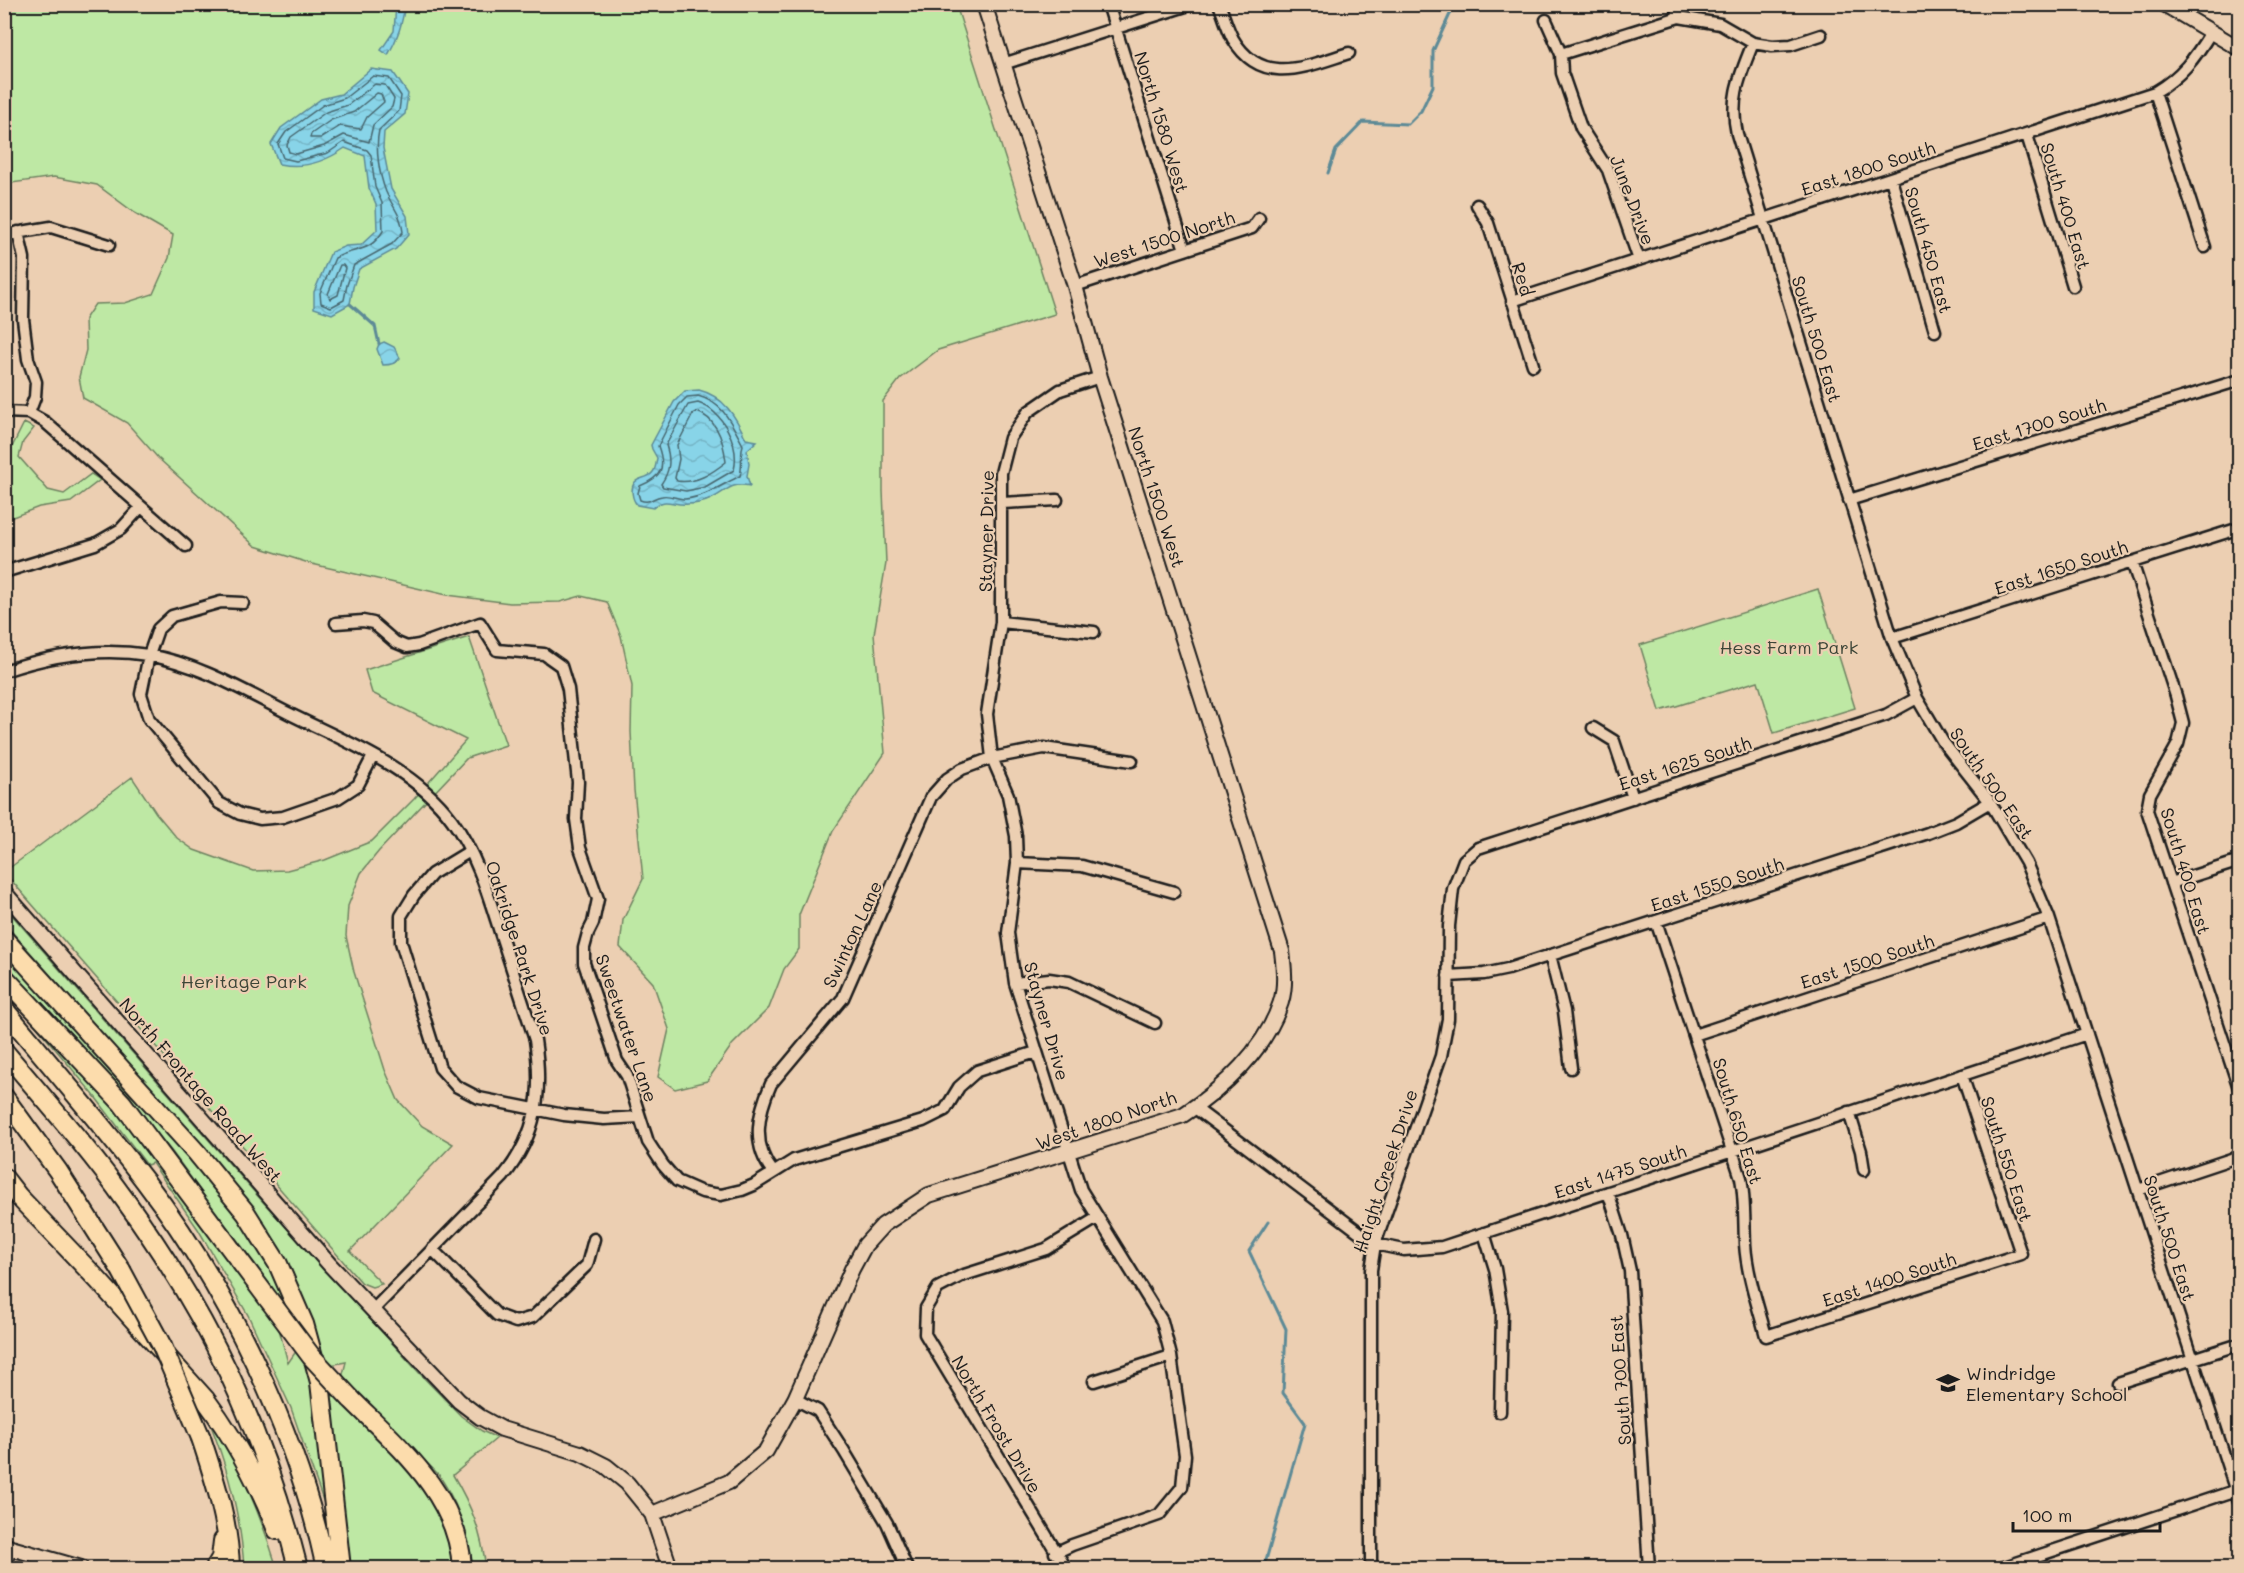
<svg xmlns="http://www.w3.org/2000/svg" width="2244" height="1573" font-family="Mali,sans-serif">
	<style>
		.green { fill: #bee8a4; stroke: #6d8260; stroke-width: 1.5 }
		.water { fill: url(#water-waves); stroke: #5d8a96; stroke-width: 1.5 }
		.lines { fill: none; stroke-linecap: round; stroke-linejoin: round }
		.shore { stroke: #47666e; stroke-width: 1.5 }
		.stream { stroke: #5d8a96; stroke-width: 3 }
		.street-casing { stroke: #1c1c1c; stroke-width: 15 }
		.secondary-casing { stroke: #1c1c1c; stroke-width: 18 }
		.highway-casing { stroke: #1c1c1c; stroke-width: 22 }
		.street { stroke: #eccfb2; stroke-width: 10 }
		.secondary { stroke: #eccfb2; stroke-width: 14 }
		.highway { stroke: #fcdcac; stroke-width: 18 }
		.highway-bridge-casing { stroke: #1c1c1c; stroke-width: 22; stroke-linecap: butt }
		.highway-bridge { stroke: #fcdcac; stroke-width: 18 }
		.labels { text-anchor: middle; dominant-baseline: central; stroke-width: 4.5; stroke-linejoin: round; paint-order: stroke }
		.street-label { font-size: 18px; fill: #1c1c1c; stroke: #eccfb2 }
		.park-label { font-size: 18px; fill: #3c4537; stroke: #eccfb2 }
		.poi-label { font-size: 18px; fill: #1c1c1c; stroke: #eccfb2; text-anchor: start }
	</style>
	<defs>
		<pattern id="water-waves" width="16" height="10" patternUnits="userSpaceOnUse" patternTransform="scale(1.5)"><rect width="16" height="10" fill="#88d4e8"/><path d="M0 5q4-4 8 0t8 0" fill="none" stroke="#75b5c6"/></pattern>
	</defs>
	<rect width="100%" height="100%" fill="#eccfb2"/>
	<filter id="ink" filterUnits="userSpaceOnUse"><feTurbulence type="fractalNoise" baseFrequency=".0167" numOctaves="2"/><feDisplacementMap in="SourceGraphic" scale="12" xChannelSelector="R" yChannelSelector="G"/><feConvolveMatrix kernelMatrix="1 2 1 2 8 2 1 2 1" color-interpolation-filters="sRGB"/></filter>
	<g filter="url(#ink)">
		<path class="green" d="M4,5H956L1055,314L938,350L900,379L883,401V491L886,563L874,634L885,753L833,831L799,915V949L784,969L769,1008L732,1045L707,1081L675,1089L658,1077L669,1029L653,983L620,947L623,920L643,879L634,790L631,732L632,686L621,636L607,602L581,596L560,602L510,603L447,595L312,564L255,546L158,458L127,423L83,398L79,377L86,350L85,319L95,304L125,303L153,294L169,258L173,235L135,213L97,185L54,177L5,184Z
			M24,423L34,428L23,442L19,457L48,490L64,494L91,474L100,480L71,502L39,507L5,520V455L9,453Z
			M1818,589L1855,708L1774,733L1758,681L1660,711L1640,645Z
			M469,637L506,745L467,758L379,851L361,873L348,906L346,936L354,972L385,1070L398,1100L422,1126L453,1144L350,1251L382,1284L372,1287L362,1283L4,872L132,777L156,813L177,838L194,850L253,871L287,870L325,860L372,841L414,799L466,740L372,693L365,670Z
			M4,906L264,1203L423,1377L461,1416L482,1431L497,1438L453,1475C472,1507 481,1531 486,1568H473C469,1535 458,1504 439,1475L342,1378L346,1362L330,1365L321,1352L250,1205L174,1114L5,924Z
			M4,947L221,1193L256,1243L276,1281L290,1314C248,1262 212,1205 172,1152C120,1086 64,1024 5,965Z
			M15,1001L116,1104L279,1329L288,1363L297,1350L307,1361L329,1518L291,1408L248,1315L198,1229L152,1163L147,1165L93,1094Z
			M335,1394L355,1412L429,1491L450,1541L455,1568H349L330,1396Z
			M212,1422C242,1468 261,1516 277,1568H244C241,1518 228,1469 210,1423Z"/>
		<path class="water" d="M396,5H405C402,24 398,38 388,55L381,50L394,31Z
			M371,69L393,72L408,94L405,114L384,132L383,148L391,189L407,216L409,234L396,249L359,269L353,287L350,304L332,314L314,308V292L331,252L346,246L361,245L377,230L376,204L369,188L365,156L345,148C325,162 303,169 279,164L271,144L281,128L321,99L341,94Z
			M384,342L394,347L400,358C396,364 389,365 383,365L377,349L379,344Z
			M699,390C724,396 736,417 746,439L757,441L747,450L749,464L747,476L750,486C729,482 728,491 711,499C705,502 695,504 688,504C673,506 665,496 653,508L637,505C632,499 630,488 635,482C640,477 648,479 653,472C656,468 656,463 657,458L652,449L651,445L674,402L685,391Z"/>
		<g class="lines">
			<path class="shore" d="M373,76L389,78L401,96L399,111L379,130C375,149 379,174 386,192C393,208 401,214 403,232L392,244L354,265L347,285L344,300L331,307L321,303L320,293L335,258C355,247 369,254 383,231L382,203L375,187L371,155L367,150L344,142L328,153L296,161L283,158L278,144L286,132L323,105L345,98Z
				M375,84L385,85L394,99L392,107L373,125L369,142L344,135L324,146L296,154L289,152L287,145L291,137L326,112L348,105Z
				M377,93L381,94L384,102L367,117L361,129L340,126L321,138H310L311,134L331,120L354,112Z
				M340,265H343L345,268L338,295L330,299L328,294Z
				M698,396C724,403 731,423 743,445C740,454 743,465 740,476C723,484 705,497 685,499C677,499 669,494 662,496C652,497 651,504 640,500L638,493L640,486C662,477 666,468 658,446L679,405L687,397Z
				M698,403C723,411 740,445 734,470L705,487L686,491L663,487L661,484C670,471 671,460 666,445L688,405Z
				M697,412C718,419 724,444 726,462C712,473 696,484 677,481L675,478L679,459L677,445L693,414Z"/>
			<path class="stream" d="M1328,173L1336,150L1363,122L1408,124L1421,111L1433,86V51L1451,12V4
				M350,304L375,326L379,344
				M1260,1568L1266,1560L1305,1423L1283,1393L1286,1329L1249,1251L1268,1222"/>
			<g class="street-casing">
				<path id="street" d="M1108,4L1185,250
					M1219,4C1224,16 1227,28 1233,39C1262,88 1307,66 1349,53
					M1675,4L1679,17
					M1546,20L1561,54L1562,73L1581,128L1608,170L1639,260
					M1753,43C1740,76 1729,98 1737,134L1892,638L1917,698L1943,742L1990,802L2026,863L2049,918L2240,1504
					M1561,54L1679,17L1720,24L1753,43L1772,46L1791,45L1821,35
					M1003,64L1192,4
					M2155,92L2205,247
					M2027,135L2073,286
					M1891,179L1935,331
					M1477,205L1488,223L1533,365
					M18,232L24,258L23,319L28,359L36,382L35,397L29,413
					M4,235L51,227L109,245
					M1075,286L1252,228L1259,218
					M1512,301L2155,92C2181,77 2195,58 2211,32
					M4,412L29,413L45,422L186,546
					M1849,500L2240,380
					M1002,503L1057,500
					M2132,562L2176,696L2183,723L2178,744L2150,794L2147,810L2240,1091
					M4,572L95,544L121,529L141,507
					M243,603L221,602L172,616L158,629L149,655L141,694L149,719L219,803L240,814L260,819L283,817L338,798L358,785L373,756
					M1001,622L1094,632
					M336,623L363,621L373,623L395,642L407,647L419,645L480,623L497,650L544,654L561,666L568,689L578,782L576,819L580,848L598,899L593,923L588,933L584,948V963L617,1061L627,1076L648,1142L663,1165L677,1181L702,1192L721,1195L742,1190L754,1185L794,1160L923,1121L945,1110L959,1087L977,1071L1036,1052
					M1892,638L2240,528
					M4,671C51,655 99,647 148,655C199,664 244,691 290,714C346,742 413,767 452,820C476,853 488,894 500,932C512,968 523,1004 535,1040C543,1093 537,1135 503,1177L373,1310
					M1593,728L1614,741L1633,798
					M470,851L432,874L414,895L401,916V942L440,1068L456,1086L479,1098L564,1115L604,1119L640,1117
					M1017,863L1082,866L1174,892
					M2171,883L2240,861
					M1656,921L1741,1178C1745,1200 1744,1221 1745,1244C1747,1275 1758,1306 1766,1336L2021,1254L1962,1075
					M1550,955L1564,1011L1571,1068
					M1448,976L1484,974L1508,969L1928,833L1956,822L1990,802
					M1015,983L1049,979L1069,982L1155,1023
					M1694,1035L2049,918
					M1195,1108L1375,1244L1404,1250L1442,1247L2087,1034
					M1849,1112L1861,1151L1864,1170
					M773,1172C751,1145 758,1113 771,1084L843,998L931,797L947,779L962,769L992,758L1044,748L1132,761
					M2138,1190L2240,1156
					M1608,1192L1622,1235L1630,1271L1649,1568
					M1484,1233L1495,1269L1502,1311L1500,1412
					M432,1249L497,1315L516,1322L533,1317L587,1265L594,1239
					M1094,1381L1171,1356
					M2118,1383L2240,1344
					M795,1399L818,1411L844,1451L887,1523L907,1568
					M1055,1553L1072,1545L1159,1515L1182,1487L1185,1455L1171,1356L1162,1321L1081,1190L1015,983L1008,933L1017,863L1016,836L1008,795L992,758L987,714L1001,622V473L1010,438L1028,412L1060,390L1100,377
					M1066,1568L925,1334L926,1308L938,1288L961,1276L1046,1249L1097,1218
					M1371,1568V1270L1375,1244L1441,1056L1448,1019L1449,926L1453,889L1464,860L1478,848L1886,715L1917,698
					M2001,1568L2240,1489"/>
			</g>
			<g class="secondary-casing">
				<path id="secondary" d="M2164,4L2240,49
					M4,892L330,1265L459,1401L480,1417L502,1429L580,1453L606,1466L627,1483L652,1514L670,1568
					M652,1514L729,1482L766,1451L795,1399L852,1269L865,1245L883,1225L929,1195L1183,1115C1223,1089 1266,1049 1281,1002C1286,985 1284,968 1282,951L1100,377L1075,286L984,4
					M4,1546L81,1568
					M4,1564L9,1547"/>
			</g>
			<g class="highway-casing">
				<path id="highway" d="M4,939L197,1153L246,1213L278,1264L304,1324L320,1382L341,1568
					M4,977L122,1103L269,1300
					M4,1009C51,1066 100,1122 145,1181C229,1291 297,1433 326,1568
					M4,1051C45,1100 88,1148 125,1200C209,1316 263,1429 298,1568
					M4,1097L58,1171L121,1270
					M4,1178L18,1196L97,1279L205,1399C235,1439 259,1484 277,1530
					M351,1399C399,1447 458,1495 462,1568
					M201,1438C215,1480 229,1524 230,1568
					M215,1568L221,1558L223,1541"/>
			</g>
			<use href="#street" class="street"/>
			<use href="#secondary" class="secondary"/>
			<use href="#highway" class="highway"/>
			<g class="highway-bridge-casing">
				<path id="highway-bridge" d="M121,1270L162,1346L201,1438
					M269,1300L311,1356L351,1399"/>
			</g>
			<use href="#highway-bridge" class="highway-bridge"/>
		</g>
	</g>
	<defs>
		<g id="school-bare" transform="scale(1.8)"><path d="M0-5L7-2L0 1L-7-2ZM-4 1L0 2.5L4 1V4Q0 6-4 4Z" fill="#1c1c1c" stroke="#eccfb2" stroke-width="2.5" paint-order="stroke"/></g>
	</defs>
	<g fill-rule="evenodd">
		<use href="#school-bare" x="1948" y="1383"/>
	</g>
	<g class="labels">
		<g class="street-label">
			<text transform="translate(1162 122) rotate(73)">North 1580 West</text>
			<text transform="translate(1868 168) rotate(-18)">East 1800 South</text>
			<text transform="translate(1633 200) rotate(69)">June Drive</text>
			<text transform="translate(2066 206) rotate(73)">South 400 East</text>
			<text transform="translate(1164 239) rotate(-18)">West 1500 North</text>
			<text transform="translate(1929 250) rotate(74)">South 450 East</text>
			<text transform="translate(1523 279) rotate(73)">Red</text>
			<text transform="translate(1817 339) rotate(73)">South 500 East</text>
			<text transform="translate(2039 424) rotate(-17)">East 1700 South</text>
			<text transform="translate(1157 497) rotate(72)">North 1500 West</text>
			<text transform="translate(986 531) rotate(-89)">Stayner Drive</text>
			<text transform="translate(2061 567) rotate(-18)">East 1650 South</text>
			<text transform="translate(1685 763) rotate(-18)">East 1625 South</text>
			<text transform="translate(1992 783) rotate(55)">South 500 East</text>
			<text transform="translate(2186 871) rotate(73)">South 400 East</text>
			<text transform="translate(1717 884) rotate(-18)">East 1550 South</text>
			<text transform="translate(852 934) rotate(-65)">Swinton Lane</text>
			<text transform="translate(520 948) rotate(72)">Oakridge Park Drive</text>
			<text transform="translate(1867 961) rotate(-18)">East 1500 South</text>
			<text transform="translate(1047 1021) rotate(74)">Stayner Drive</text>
			<text transform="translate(627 1028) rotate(71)">Sweetwater Lane</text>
			<text transform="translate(201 1090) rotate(49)">North Frontage Road West</text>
			<text transform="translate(1106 1120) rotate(-19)">West 1800 North</text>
			<text transform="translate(1738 1121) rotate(73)">South 650 East</text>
			<text transform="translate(2007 1159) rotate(72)">South 550 East</text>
			<text transform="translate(1385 1171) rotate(-72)">Haight Creek Drive</text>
			<text transform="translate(1620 1171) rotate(-18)">East 1475 South</text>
			<text transform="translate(2170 1238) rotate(72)">South 500 East</text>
			<text transform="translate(1889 1279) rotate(-18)">East 1400 South</text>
			<text transform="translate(1620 1380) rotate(-94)">South 700 East</text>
			<text transform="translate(997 1424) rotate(59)">North Frost Drive</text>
		</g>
		<g class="park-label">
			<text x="1789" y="647">Hess Farm Park</text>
			<text x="244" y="981">Heritage Park</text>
		</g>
		<g class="poi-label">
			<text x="1966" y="1373">Windridge<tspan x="1966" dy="21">Elementary School</tspan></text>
		</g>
	</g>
	<rect width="2244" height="1573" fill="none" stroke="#eccfb2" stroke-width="24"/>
	<rect x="12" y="12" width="2220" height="1549" fill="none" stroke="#1c1c1c" stroke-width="2" filter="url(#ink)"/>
	<path d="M2013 1522v9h147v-9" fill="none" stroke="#1c1c1c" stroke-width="3"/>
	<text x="2022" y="1522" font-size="18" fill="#1c1c1c" stroke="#eccfb2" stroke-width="4.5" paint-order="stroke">100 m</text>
</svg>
